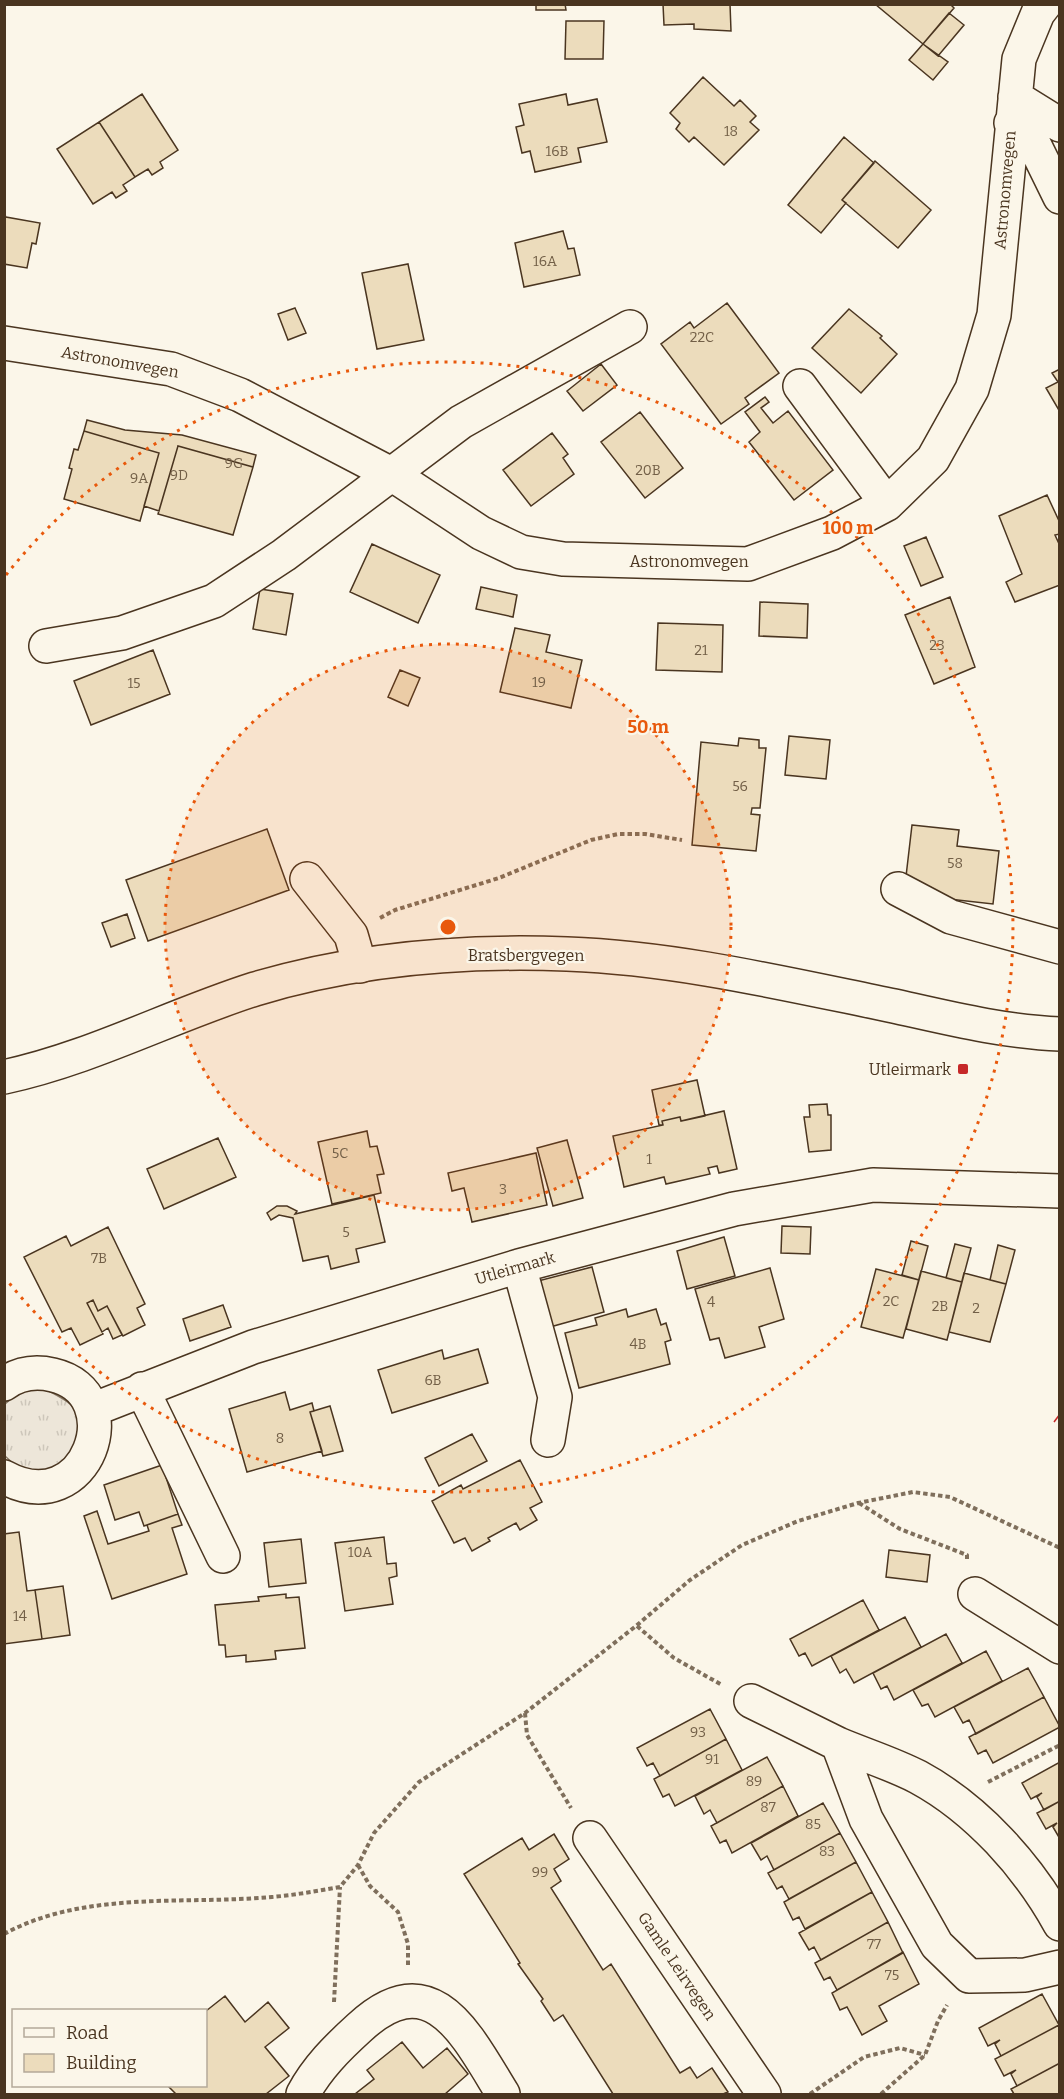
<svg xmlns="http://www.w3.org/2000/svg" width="1064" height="2099" font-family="Bitter,serif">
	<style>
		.grass { fill: url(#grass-tufts); stroke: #887966; stroke-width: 1.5 }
		.building { fill: #ecdcbc; stroke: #4a3520; stroke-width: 1.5 }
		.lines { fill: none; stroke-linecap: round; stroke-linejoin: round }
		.minor-casing { stroke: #4a3520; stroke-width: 36 }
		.major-casing { stroke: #4a3520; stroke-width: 36 }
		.path { stroke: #7f6f5c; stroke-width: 4; stroke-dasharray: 4.5 3; stroke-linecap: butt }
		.minor { stroke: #fbf6e9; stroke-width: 33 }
		.major { stroke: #fbf6e9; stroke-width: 33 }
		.power { stroke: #c62828; stroke-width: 1.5; stroke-dasharray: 21 4.5 3 4.5; stroke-linecap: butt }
		.ring { fill: none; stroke: #e8590c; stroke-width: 3; stroke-dasharray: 3 6 }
		.poi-dot { fill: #c62828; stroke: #fbf6e9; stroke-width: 2 }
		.labels { text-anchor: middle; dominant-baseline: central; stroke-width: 4.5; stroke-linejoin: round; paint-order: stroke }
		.number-label { font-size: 14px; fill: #725f47 }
		.street-label { font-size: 16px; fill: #4a3520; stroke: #fbf6e9 }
		.poi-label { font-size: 16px; fill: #4a3520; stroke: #fbf6e9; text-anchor: end }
		.centre { fill: #e8590c; stroke: #fbf6e9; stroke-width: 3 }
		.ring-label { font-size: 18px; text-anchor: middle; font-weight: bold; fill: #e8590c; stroke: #fbf6e9; stroke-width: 4.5; stroke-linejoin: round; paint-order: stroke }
	</style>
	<defs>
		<pattern id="grass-tufts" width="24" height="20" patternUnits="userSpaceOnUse" patternTransform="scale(1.5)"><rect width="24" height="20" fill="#ede6d9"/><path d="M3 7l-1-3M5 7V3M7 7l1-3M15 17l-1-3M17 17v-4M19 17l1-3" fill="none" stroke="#cdc6ba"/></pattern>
	</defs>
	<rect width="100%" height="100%" fill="#fbf6e9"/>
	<path class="grass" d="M43,1388C83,1408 86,1414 73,1456L48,1472L19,1469L5,1456V1404C17,1393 27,1389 43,1388Z"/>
	<path class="building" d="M536,4H565L566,10H536Z
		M663,4H730L731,31L694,29V24L664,25Z
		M875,4H950L954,8L923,44Z
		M949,13L964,25L938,56L923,44Z
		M566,21H604L603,59H565Z
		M923,44L948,62L933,80L909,60Z
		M703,77L734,106L740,100L756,116L750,122L759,130L724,165L694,137L689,142L676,129L680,123L670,113Z
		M142,94L178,150L160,162L163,168L152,175L148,169L135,177L99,122Z
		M566,94L568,105L597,99L607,142L578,148L581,162L535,172L530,151L522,153L516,127L524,125L519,104Z
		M99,122L135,177L123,185L127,191L116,198L112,192L93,204L57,149Z
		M844,137L874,163L842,200L846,203L821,233L788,205Z
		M875,161L931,210L898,248L842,200Z
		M4,213L6,217L40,223L36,244L32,243L27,268L4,264Z
		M563,231L568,249L574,248L580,275L524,287L515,243Z
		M408,264L424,340L377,349L362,273Z
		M727,303L779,373L745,398L749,404L721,424L661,344L690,322L694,328Z
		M295,308L306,333L288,340L278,314Z
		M849,309L882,336L880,338L897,354L861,393L812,348Z
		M601,364L617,385L583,411L567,391Z
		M1060,369V412L1046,388L1058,382L1052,373Z
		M765,397L769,402L761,408L773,423L788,411L833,470L794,500L749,442L760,432L745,412Z
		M640,412L683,468L645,498L601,442Z
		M87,420L125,430L182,435L256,455L253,467L178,446L159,511L144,506L159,453L84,431Z
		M84,431L159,453L140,521L64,499L72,469L69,468L74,449L78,450Z
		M552,433L568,454L563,458L574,474L531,506L503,470Z
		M178,446L253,467L233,535L158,514Z
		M1047,495L1060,523V534L1055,535L1060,546V585L1015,602L1006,582L1022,574L999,516Z
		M926,537L943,577L921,586L904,546Z
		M372,544L440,575L418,623L350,592Z
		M481,587L517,595L513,617L476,609Z
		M260,589L293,594L286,635L253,629Z
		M950,597L975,667L934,684L905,615Z
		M760,602L808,604L807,638L759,636Z
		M658,623L723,625L722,672L656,670Z
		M515,628L550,635L546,652L582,660L571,708L500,692Z
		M153,650L170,694L91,725L74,681Z
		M400,670L420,678L408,706L388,697Z
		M789,736L830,740L826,779L785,775Z
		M739,738L759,740V748H766L760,808H752L751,814L760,815L756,851L692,845L701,742L738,746Z
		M912,825L959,830L957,846L999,851L993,904L931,897L932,888L905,885Z
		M267,829L289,890L148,941L126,880Z
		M127,914L135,938L111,947L102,923Z
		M697,1080L705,1116L681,1121L680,1117L662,1121L663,1125H659L652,1090Z
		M827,1104L828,1115H831V1150L809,1152L804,1117H810L809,1105Z
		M724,1111L737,1169L719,1173L717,1166L708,1168L710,1174L666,1184L664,1177L624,1187L613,1136L663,1125L662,1121L680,1117L681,1121Z
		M367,1131L370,1147L377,1146L384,1174L377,1175L381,1193L332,1204L318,1142Z
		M218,1138L236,1177L164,1209L147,1169Z
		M567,1140L583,1198L553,1206L537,1148Z
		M536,1153L547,1205L472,1222L464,1188L452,1191L448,1173Z
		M374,1195L385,1242L356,1249L359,1262L331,1269L328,1256L303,1261L293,1218L279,1215L271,1220L267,1213L277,1206H287L297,1211L295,1214Z
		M782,1226L811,1227L810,1254L781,1253Z
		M108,1227L145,1304L137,1308L145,1325L123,1336L107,1306L98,1311L93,1300L87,1303L103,1334L80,1345L71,1328L62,1332L24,1257L66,1236L71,1246Z
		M724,1237L735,1276L687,1289L677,1251Z
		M911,1241L928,1246L919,1280L902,1275Z
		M955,1244L971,1248L962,1282L946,1278Z
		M998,1245L1015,1250L1006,1284L990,1280Z
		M592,1267L604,1312L550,1327L538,1281Z
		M770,1268L784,1319L759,1327L765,1347L725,1358L719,1338L710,1340L695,1289Z
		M876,1269L919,1280L903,1338L861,1327Z
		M921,1271L962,1282L947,1340L906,1329Z
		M964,1273L1006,1284L990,1342L949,1332Z
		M93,1300L98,1311L107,1306L122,1335L113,1339L108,1328L102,1332L87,1303Z
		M223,1305L231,1327L190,1341L183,1319Z
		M626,1309L628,1317L656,1309L661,1325L666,1323L671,1340L665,1342L670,1364L579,1388L565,1333L597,1325L595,1318Z
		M478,1349L488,1383L392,1413L378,1370L442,1350L444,1359Z
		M285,1392L290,1410L312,1403L314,1411L310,1412L322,1451L247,1472L229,1409Z
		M330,1406L343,1451L323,1456L310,1412Z
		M472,1434L487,1461L439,1486L425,1458Z
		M520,1460L542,1502L530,1508L537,1520L520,1530L516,1523L488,1538L490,1541L472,1551L465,1538L454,1543L432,1501L461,1485L463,1489Z
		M162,1465L178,1514L144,1526L139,1512L115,1520L104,1485Z
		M97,1511L108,1544L149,1531L147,1525L178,1514L182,1525L172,1528L187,1574L112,1599L84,1516Z
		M19,1532L27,1591L35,1590L42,1639L4,1644V1534Z
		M384,1537L387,1564L396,1563L397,1576L389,1578L393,1604L345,1611L335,1543Z
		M301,1539L306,1583L269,1587L264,1543Z
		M889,1550L930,1555L927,1582L886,1577Z
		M63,1586L70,1635L42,1639L35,1590Z
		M286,1594V1598L299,1597L305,1648L275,1651L276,1659L246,1662V1655L226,1657L225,1645H219L215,1605L259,1601L258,1597Z
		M863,1600L879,1630L812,1666L805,1653L799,1656L790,1639Z
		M905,1617L921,1647L854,1683L846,1669L840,1673L831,1656Z
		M946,1634L962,1663L894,1700L887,1686L881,1689L873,1673Z
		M986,1651L1002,1681L935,1717L928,1704L922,1706L913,1690Z
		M1028,1668L1044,1697L976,1734L969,1720L963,1723L954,1707Z
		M1044,1697L1060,1727L993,1763L986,1750L978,1754L969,1737Z
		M710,1709L726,1739L660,1776L653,1763L647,1766L637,1748Z
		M726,1739L742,1770L675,1806L669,1794L663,1797L654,1779Z
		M767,1757L783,1786L717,1823L710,1810L704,1814L695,1796Z
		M1060,1762V1801L1044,1810L1037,1797L1042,1793L1031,1799L1022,1783Z
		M783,1786L798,1816L732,1853L726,1840L720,1843L711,1826Z
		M1060,1801V1839L1053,1827L1057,1823L1046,1829L1037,1813Z
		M823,1803L840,1833L774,1870L767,1856L761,1860L751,1843Z
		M840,1833L856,1862L789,1899L782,1886L777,1889L768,1873Z
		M554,1834L569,1859L554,1869L561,1881L551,1888L603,1970L611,1964L680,2073L690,2067L697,2078L712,2068L728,2092L723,2094H613L563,2015L554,2021L541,2001L543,1999L518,1964L520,1963L464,1874L522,1838L529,1850Z
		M856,1862L872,1892L805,1929L799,1917L793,1920L784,1902Z
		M872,1892L888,1922L821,1960L814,1947L809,1950L799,1933Z
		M888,1922L903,1953L837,1990L830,1977L824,1980L815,1963Z
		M903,1952L919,1984L879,2006L887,2021L862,2035L847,2007L840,2010L832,1993Z
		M1042,1994L1059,2025L1001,2056L995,2044L1000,2040L988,2046L979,2028Z
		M225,1996L245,2022L268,2002L289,2028L265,2047L289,2076L266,2094H176L168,2086H206V2011Z
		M1059,2025L1060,2063L1017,2086L1011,2074L1016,2070L1004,2076L995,2059Z
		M402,2042L423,2068L447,2048L468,2074L445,2094H355L374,2079L367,2070Z
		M1060,2063V2094H1014L1011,2089Z"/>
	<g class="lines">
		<g class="minor-casing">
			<path id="minor" d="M1015,97L1060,125
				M1011,123L1033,142L1060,197
				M4,343L171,369L240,395L393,475L481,533L521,552L563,559L748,564L832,533L887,504L933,459L972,389L994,315L1019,59L1038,13L1045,4
				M800,386L887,504
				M46,646L122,633L214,601L284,555L461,422L630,327
				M307,879L351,935L360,966
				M898,889L951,917L1060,947
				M519,1266L555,1397L548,1440
				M4,1384C19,1373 36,1371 53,1375C132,1393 88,1523 4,1477
				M142,1389L223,1556
				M92,1410L253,1347L519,1266L734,1209L873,1185L1060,1191
				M975,1594L1060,1647
				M751,1701L838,1744L866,1819L937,1945L969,1976L1025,1975L1060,1967
				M838,1744C864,1755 893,1764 918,1777C977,1809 1028,1866 1060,1924
				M590,1838L764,2094
				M303,2094C317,2068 337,2048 359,2028C432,1960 467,2036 503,2094"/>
		</g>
		<g class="major-casing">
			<path id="major" d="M4,1077C92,1058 170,1016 255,989C355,959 463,950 567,954C677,958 786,984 894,1006C948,1018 1004,1032 1060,1034"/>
		</g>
		<path class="path" d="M380,918L395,910L499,878L591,840L618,834H645L682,840
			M859,1503L900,1529L967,1555V1559
			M637,1626L674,1658L722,1685
			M525,1713L527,1735L571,1808
			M988,1782L1060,1745
			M358,1865L370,1886L398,1912L408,1944V1966
			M4,1934C85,1890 184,1905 272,1897C295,1895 317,1891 340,1887L358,1865L374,1833L419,1782L525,1713L636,1626L690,1580L742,1545L798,1521L858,1503L913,1492L950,1497L1060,1548
			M334,2002L340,1887
			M810,2094L864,2057L900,2048L925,2055
			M881,2094L925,2055L938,2021L947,2005"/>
		<use href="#minor" class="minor"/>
		<use href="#major" class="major"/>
		<path class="power" d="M1054,1422L1060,1414"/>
	</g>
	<circle cx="448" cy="927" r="283" fill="#e8590c" fill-opacity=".12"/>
	<g class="ring">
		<circle cx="448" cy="927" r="283"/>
		<path d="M6 575A565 565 0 1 1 6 1279"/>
	</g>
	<rect class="poi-dot" x="957" y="1063" width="12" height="12" rx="3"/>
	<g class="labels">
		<g class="number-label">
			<text x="731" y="131">18</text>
			<text x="557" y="151">16B</text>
			<text x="545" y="261">16A</text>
			<text x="702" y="337">22C</text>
			<text x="234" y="463">9G</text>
			<text x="648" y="470">20B</text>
			<text x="179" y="475">9D</text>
			<text x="139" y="478">9A</text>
			<text x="937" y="645">23</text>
			<text x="701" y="650">21</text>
			<text x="539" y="682">19</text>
			<text x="134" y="683">15</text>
			<text x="740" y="786">56</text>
			<text x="955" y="863">58</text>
			<text x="340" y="1153">5C</text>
			<text x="649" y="1159">1</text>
			<text x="503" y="1189">3</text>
			<text x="346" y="1232">5</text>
			<text x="99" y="1258">7B</text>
			<text x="891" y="1301">2C</text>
			<text x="711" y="1302">4</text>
			<text x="940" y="1306">2B</text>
			<text x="976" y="1308">2</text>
			<text x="638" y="1344">4B</text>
			<text x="433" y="1380">6B</text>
			<text x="280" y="1438">8</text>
			<text x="360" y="1552">10A</text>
			<text x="20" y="1616">14</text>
			<text x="698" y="1732">93</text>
			<text x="712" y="1759">91</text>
			<text x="754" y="1781">89</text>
			<text x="768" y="1807">87</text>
			<text x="813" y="1824">85</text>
			<text x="827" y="1851">83</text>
			<text x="540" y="1872">99</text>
			<text x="874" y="1944">77</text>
			<text x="892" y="1975">75</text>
		</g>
		<g class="street-label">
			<text transform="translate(1005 190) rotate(-85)">Astronomvegen</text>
			<text transform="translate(120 362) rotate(10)">Astronomvegen</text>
			<text x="689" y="561">Astronomvegen</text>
			<text x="526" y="955">Bratsbergvegen</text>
			<text transform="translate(515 1268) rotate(-16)">Utleirmark</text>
			<text transform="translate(677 1966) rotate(56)">Gamle Leirvegen</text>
		</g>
		<g class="poi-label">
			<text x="951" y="1069">Utleirmark</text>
		</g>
	</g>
	<circle cx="448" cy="927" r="9" class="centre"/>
	<g class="ring-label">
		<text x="848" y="534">100 m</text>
		<text x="648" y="733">50 m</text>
	</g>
	<rect width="1064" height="2099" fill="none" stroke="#4a3520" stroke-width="12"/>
	<rect x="12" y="2009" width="195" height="78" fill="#fbf6e9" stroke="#b4a999" stroke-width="1.5"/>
	<rect x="24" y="2028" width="30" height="9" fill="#fbf6e9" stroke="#b4a999" stroke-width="1.5"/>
	<text x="66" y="2039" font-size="18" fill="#4a3520">Road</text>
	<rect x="24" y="2054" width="30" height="18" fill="#ecdcbc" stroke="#b4a999" stroke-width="1.5"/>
	<text x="66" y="2069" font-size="18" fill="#4a3520">Building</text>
</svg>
